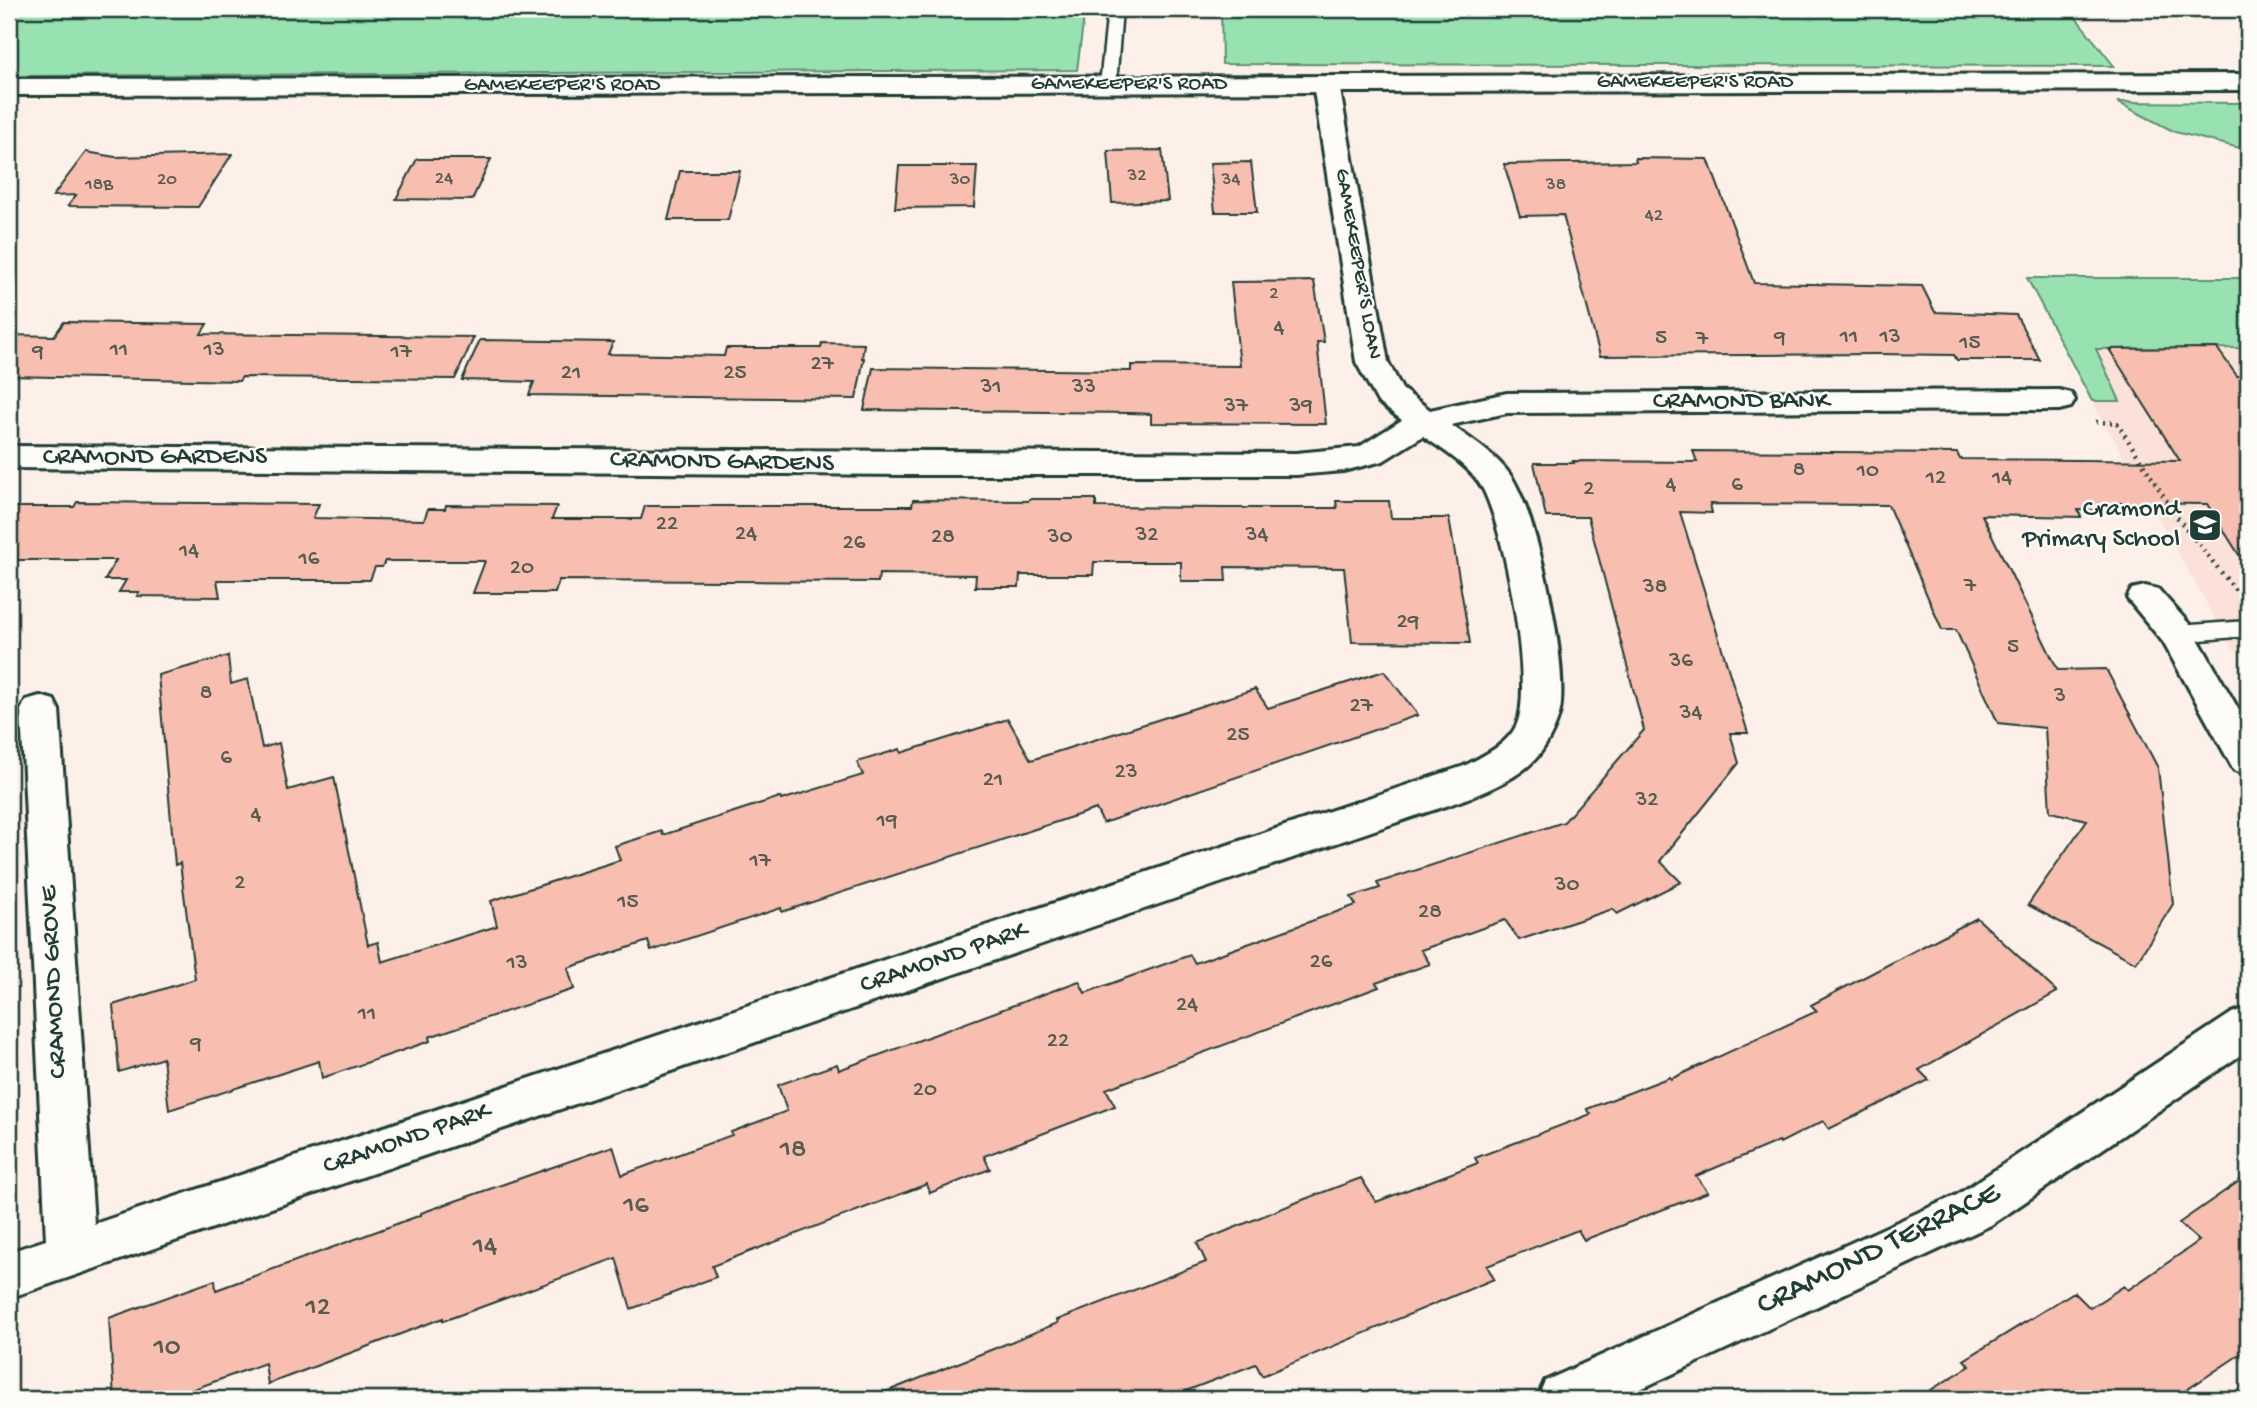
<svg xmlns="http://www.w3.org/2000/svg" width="2257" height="1408" font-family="'Gochi Hand',sans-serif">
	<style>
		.built { fill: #fbe1d8 }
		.green { fill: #98e2b1; stroke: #5c9072; stroke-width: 2 }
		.building { fill: #f8beaf; stroke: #1f3d34; stroke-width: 2 }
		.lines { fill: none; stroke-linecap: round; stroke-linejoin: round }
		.service-casing { stroke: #1f3d34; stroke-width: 5 }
		.minor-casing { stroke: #1f3d34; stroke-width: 6 }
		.tertiary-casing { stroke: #1f3d34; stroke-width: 6 }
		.path { stroke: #1f3d34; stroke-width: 4.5; stroke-dasharray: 2 5; stroke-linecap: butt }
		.service { fill: #fdfcf7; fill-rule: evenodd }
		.minor { fill: #fdfcf7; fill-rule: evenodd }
		.tertiary { fill: #fdfcf7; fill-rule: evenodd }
		.labels { text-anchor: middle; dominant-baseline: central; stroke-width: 5; stroke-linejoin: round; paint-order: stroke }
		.far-number-label { font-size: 19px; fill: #555d53 }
		.far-street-label { font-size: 21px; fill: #1f3d34; stroke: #fdfcf7 }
		.number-label { font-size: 23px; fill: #555d53 }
		.street-label { font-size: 26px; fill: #1f3d34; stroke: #fdfcf7 }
		.poi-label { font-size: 26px; fill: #1f3d34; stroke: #fdfcf7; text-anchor: end }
		.near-number-label { font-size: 28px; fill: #555d53 }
		.near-street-label { font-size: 32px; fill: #1f3d34; stroke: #fdfcf7 }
	</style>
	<rect width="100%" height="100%" fill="#fcf0e9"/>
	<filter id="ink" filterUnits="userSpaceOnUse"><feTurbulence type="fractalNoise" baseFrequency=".0143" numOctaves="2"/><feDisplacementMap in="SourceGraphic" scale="14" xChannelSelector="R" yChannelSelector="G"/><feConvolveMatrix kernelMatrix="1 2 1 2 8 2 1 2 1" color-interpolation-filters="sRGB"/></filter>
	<g filter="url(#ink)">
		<path class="built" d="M2027,278H2248V651L2233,650L2092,401Z"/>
		<path class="green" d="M9,9H1085L1077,70L9,76Z
			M1221,9H2069L2114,66L1222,64Z
			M2117,102L2248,103V150L2175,132Z
			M2027,278H2248V348L2096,349L2120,401H2092Z"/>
		<path class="building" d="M1162,150L1168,201L1112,203L1108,151Z
			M86,152L115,157L232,154L198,207L68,206L76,195L53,196Z
			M1635,158L1708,159L1754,283L1922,286L1935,312L2016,315L2040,360H1957L1954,355L1877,354L1600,356L1563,215L1520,216L1504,164L1636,162Z
			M417,159H491L472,200L396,199Z
			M1251,162L1257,212H1215L1210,163Z
			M899,166H977L974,207L895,208Z
			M680,171H740L728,220H668Z
			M1314,281L1324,342H1317L1326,424L1151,423V414L1131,413L864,410L873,368L1131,371V365L1240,366L1231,282Z
			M64,322L207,324L201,334L474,337L455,379L242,377L239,381L9,376V335L54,336Z
			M480,340L613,342L608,354L724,356L726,348H821L822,343L864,344L862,358H864L856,399L529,395L534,382L462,380Z
			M2217,348L2237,376H2248V569L2207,504L2115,503L2119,511L2078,510L2081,517L1982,515L2058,670L2106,669L2158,768L2173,904L2136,963L2028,905L2087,820L2050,812L2045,728L1998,723L1956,630H1942L1888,505L1710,504L1712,513L1680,512L1748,733H1730L1739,763L1660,861L1681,882L1617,914L1613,909L1519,940L1505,920L1421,950L1430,964L1376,983L1379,987L1106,1089L1115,1106L984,1156L990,1169L930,1193L927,1184L712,1266L716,1277L631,1309L616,1258L443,1321V1318L268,1384L265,1363L167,1399H114L109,1318L215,1280L216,1290L421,1215V1213L613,1146L622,1175L732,1135L731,1132L787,1111L778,1085L837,1064L839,1070L1079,981L1085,993L1190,955L1195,963L1356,905L1351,897L1380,888L1377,883L1564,822L1644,730L1588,517H1546L1534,463H1574L1573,461L1697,462L1693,451L1957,453L1960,459L2180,461L2109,349Z
			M1029,499H1096V507L1224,508H1337L1336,501H1389L1391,518H1449L1470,643L1352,642L1344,568L1225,567L1226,581H1181V562H1094L1093,575H1020L1019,587H975L976,575L879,574L878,582L559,580L555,593H473L485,561H385L382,567H375L370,580H217L220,597L137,596L139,592H119L126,580H105L116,560H9V507H74L77,502L319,504L313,518L424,520L428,509H445L446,505L557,506L552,519H641L645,506H912L913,500L1028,501Z
			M228,656L231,684L248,679L262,748L279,743L288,790L334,777L368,945L378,942L382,962L497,926L491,901L620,860L615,846L662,831L663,835L780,797L781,800L863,775L857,762L900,749L901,753L1008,719L1031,760L1255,689L1268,708L1384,671L1418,715L1103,823L1096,809L782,912L781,908L651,951L648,941L568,968L574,989L429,1037L430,1041L322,1078L319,1061L169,1110L163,1058L119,1072L113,1005L195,979L180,863L175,865L158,675Z
			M1977,918L2057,992L1919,1070L1929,1080L1829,1129L1823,1121L1780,1143L1779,1141L1696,1176L1708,1192L1584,1240L1578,1230L1487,1266L1494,1279L1262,1376L1256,1364L1165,1399H873V1397L1058,1323L1057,1320L1206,1262L1197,1243L1305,1199L1361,1178L1376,1202L1478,1163L1475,1158L1591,1114L1587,1109L1670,1077L1671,1079L1817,1011L1811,1005Z
			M2248,1175V1349L2173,1399H1916L1970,1366L1964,1360L2074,1292L2090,1308L2124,1286L2128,1290L2199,1241L2179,1223Z"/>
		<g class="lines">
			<g class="service-casing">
				<path id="service" d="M1108,9H1122L1116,85L1108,90L1100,85Z
					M2248,621V636L2177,642L2169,639L2166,634L2169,629L2177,626Z"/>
			</g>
			<g class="minor-casing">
				<path id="minor" d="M1326,76L1335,78L1339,84L1388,362L1402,389L1430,410L1507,393L2059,390L2071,393L2075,400L2071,407L2059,410L1507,413L1451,425C1472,440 1501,458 1514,481C1539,526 1565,651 1561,703C1560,720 1549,742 1538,756C1509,791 1438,807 1395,823L9,1298V1252L46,1240L21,710L26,700L40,696L54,700L59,710L94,1224L1464,766C1483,756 1508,745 1517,724C1534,683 1504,529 1483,489C1471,467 1443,450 1423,436L1383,461L1343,471L1296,475H907L9,468V446L1296,453L1359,447L1402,420L1378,402L1356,362L1313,84L1317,78Z
					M2145,586L2158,589L2190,625L2248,726V775L2234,770L2163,642L2127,598L2132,589Z
					M2248,1007V1050L1991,1225L1619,1399H1537L1545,1381L1957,1195L2232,1013Z"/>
			</g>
			<g class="tertiary-casing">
				<path id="tertiary" d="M2248,74V90L9,95V79Z"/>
			</g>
			<path class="path" d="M2096,422L2117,423L2177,517L2237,592"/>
			<use href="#service" class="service"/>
			<use href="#minor" class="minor"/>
			<use href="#tertiary" class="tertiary"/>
		</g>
	</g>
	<defs>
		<g id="school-square" transform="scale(1.75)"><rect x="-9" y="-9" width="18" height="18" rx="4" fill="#1f3d34" stroke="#fdfcf7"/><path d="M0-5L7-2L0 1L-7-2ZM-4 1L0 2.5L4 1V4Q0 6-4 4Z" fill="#fff"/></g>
	</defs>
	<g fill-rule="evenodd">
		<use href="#school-square" x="2205" y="525"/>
	</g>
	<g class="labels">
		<g class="far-number-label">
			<text x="1137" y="176">32</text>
			<text x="444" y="179">24</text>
			<text x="167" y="180">20</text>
			<text x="960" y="180">30</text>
			<text x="1231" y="180">34</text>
			<text x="99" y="185">18B</text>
			<text x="1556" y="185">38</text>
			<text x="1654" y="216">42</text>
			<text x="1274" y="294">2</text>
		</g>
		<g class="far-street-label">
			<text x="1695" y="83">GAMEKEEPER'S ROAD</text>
			<text x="1129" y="85">GAMEKEEPER'S ROAD</text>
			<text x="562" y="86">GAMEKEEPER'S ROAD</text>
			<text transform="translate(1357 264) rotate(80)">GAMEKEEPER'S LOAN</text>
		</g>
		<g class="number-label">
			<text x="1279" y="328">4</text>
			<text x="1849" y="337">11</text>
			<text x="1890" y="337">13</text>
			<text x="1661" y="338">5</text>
			<text x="1780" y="338">9</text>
			<text x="1702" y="339">7</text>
			<text x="1970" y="343">15</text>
			<text x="119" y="350">11</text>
			<text x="214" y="350">13</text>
			<text x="38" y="352">9</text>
			<text x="401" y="352">17</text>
			<text x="822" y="364">27</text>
			<text x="571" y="373">21</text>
			<text x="735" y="373">25</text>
			<text x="991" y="387">31</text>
			<text x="1084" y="387">33</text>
			<text x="1236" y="406">37</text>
			<text x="1301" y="406">39</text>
			<text x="1799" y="470">8</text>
			<text x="1868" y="471">10</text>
			<text x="1936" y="478">12</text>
			<text x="2002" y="478">14</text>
			<text x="1671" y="485">4</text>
			<text x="1737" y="485">6</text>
			<text x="1589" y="489">2</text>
			<text x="667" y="524">22</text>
			<text x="746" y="534">24</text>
			<text x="1147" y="535">32</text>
			<text x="1257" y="535">34</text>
			<text x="943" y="537">28</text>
			<text x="1060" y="537">30</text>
			<text x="854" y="543">26</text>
			<text x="189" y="551">14</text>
			<text x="309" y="559">16</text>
			<text x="522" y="568">20</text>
			<text x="1970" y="586">7</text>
			<text x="1655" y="587">38</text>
			<text x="1408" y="622">29</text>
			<text x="2013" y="647">5</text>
			<text x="1681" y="661">36</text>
			<text x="206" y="693">8</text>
			<text x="2060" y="696">3</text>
			<text x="1361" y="706">27</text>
			<text x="1691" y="713">34</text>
			<text x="1238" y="735">25</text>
			<text x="226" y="758">6</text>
			<text x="1126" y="772">23</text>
			<text x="993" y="780">21</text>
			<text x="1647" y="800">32</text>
			<text x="256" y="815">4</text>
			<text x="887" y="821">19</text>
			<text x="760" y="861">17</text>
			<text x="240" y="883">2</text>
			<text x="1567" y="885">30</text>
			<text x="628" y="902">15</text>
			<text x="1430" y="912">28</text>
			<text x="1321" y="962">26</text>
			<text x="517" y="963">13</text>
			<text x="1187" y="1005">24</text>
			<text x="367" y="1014">11</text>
			<text x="1058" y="1041">22</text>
			<text x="196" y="1044">9</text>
			<text x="925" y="1090">20</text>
		</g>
		<g class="street-label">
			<text x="1741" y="402">CRAMOND BANK</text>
			<text x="155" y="458">CRAMOND GARDENS</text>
			<text transform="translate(722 463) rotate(1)">CRAMOND GARDENS</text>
			<text transform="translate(944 959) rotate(-19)">CRAMOND PARK</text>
			<text transform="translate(55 982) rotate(-93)">CRAMOND GROVE</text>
			<text transform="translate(407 1140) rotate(-19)">CRAMOND PARK</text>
		</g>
		<g class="poi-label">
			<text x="2180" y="510">Cramond<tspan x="2180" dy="30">Primary School</tspan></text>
		</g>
		<g class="near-number-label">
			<text x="793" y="1150">18</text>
			<text x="636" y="1206">16</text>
			<text x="485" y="1247">14</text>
			<text x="318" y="1308">12</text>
			<text x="167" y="1348">10</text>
		</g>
		<g class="near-street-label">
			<text transform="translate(1879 1250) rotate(-26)">CRAMOND TERRACE</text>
		</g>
	</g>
	<rect width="2257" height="1408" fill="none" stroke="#fdfcf7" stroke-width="35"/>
	<rect x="18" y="18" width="2222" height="1373" fill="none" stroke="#1f3d34" stroke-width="2.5" filter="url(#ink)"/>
</svg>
